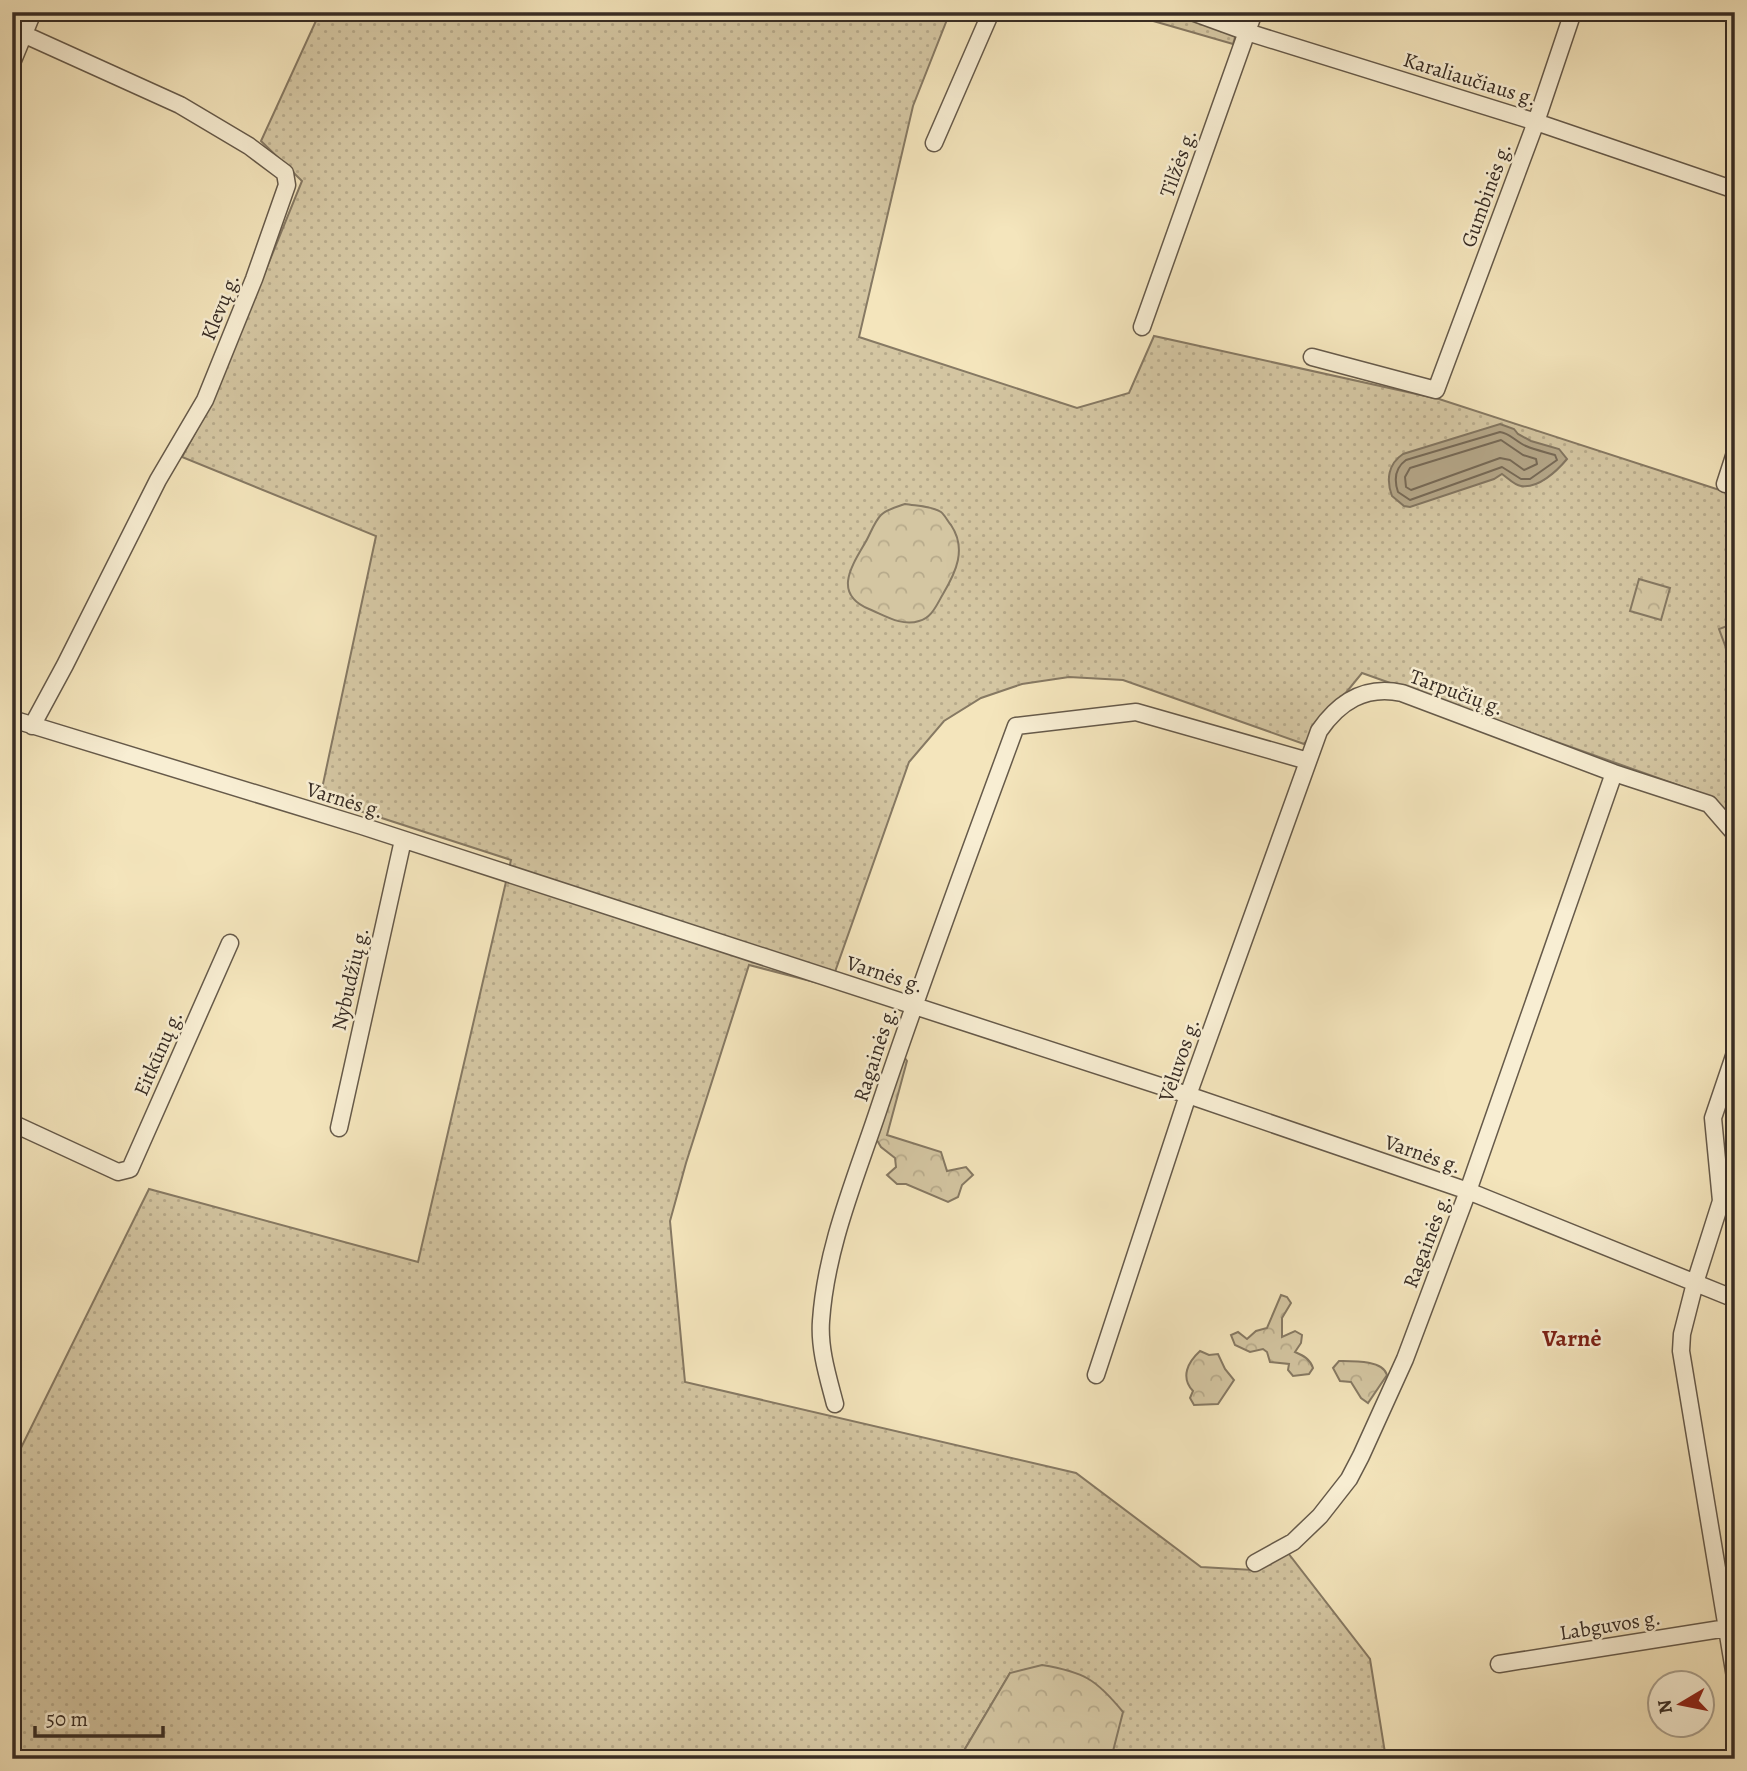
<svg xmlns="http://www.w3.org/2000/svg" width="1747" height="1771" font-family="Alegreya,serif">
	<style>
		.grass { fill: url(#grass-dots); stroke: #867963; stroke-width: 2 }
		.forest { fill: url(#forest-crowns); stroke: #867963; stroke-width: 2 }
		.pitch { fill: #d4c6a2; stroke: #867963; stroke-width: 2 }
		.water { fill: #b4a688; stroke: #827560; stroke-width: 2 }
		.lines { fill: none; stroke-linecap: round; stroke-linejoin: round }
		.shore { stroke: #766956; stroke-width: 2 }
		.street-casing { stroke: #665a4a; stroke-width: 19 }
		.street { stroke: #f8eed3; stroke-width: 16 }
		.labels { text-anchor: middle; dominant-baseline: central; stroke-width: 5; stroke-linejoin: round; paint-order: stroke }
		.street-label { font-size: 21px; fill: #372c24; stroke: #f8eed3 }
		.quarter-label { font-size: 24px; font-weight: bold; fill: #7a1f14; stroke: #f8eed3 }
	</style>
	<defs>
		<pattern id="grass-dots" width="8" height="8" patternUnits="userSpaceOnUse" patternTransform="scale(1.75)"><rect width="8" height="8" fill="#d4c6a2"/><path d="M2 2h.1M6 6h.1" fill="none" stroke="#b7aa8b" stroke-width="1.8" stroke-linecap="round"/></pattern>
		<pattern id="forest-crowns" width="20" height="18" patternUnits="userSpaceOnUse" patternTransform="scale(1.75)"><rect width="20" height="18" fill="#d4c6a2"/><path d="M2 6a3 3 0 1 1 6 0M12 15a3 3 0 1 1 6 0" fill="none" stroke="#b7aa8b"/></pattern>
	</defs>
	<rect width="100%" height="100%" fill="#f4e5bc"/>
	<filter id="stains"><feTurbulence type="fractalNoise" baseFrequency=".00286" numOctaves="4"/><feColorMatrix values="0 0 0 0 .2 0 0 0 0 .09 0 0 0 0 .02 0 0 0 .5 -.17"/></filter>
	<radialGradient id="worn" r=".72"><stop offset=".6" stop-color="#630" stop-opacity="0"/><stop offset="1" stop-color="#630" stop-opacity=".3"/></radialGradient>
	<path class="grass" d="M320,12H950L913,106L859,337L1077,408L1129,393L1154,336L1439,399L1735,495V824L1709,796L1362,673L1304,744L1123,680L1069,677L1022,684L981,698L944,721L909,762L830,986L749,965L686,1163L670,1221L685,1382L1076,1473L1201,1567L1253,1570L1288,1553L1370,1659L1386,1759H1111L1114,1754L1010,1673L959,1759H12V1466L149,1189L418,1262L511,860L320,798L376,536L182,457L213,400L302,181L261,141Z
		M1122,12H1243L1233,44Z"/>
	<path class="forest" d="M905,504C916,506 932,506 941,512C945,515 948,522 951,525C967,549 956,572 943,594C937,604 932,618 919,621C902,627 884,615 869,609C833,594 851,567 865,543C870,535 874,522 881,515C887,509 897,507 905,504Z
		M1639,579L1670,588L1661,620L1630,611Z
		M902,1054L907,1061L887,1135L941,1152L947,1171L966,1167L973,1175L962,1185L958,1197L948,1202L906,1184H897L887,1175L896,1167L895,1158L881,1147L875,1137Z
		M1281,1295L1287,1297L1291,1303L1282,1318V1337L1295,1331L1302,1335L1301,1343L1295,1352C1304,1356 1310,1359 1313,1368L1309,1374L1293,1376L1288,1370L1289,1364L1270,1362L1267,1352L1263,1349L1250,1352L1235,1345L1231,1335L1238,1332L1247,1339L1256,1331L1267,1328Z
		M1200,1351L1209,1355L1218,1354L1225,1369L1234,1380L1218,1404L1194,1405L1190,1398L1193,1391C1180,1377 1188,1362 1200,1351Z
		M1339,1361C1354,1361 1383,1360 1387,1375L1368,1403L1361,1398L1351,1382L1340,1381L1333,1368Z
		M1042,1665C1084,1672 1096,1679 1123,1712L1111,1759H959L1010,1673Z"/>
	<path class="pitch" d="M1735,623V655L1729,656L1719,629Z"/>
	<path class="water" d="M1500,424L1514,429L1518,434L1531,441L1559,449L1567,459C1557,471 1538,489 1521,486C1514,485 1508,478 1502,474L1494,479L1410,507L1404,506L1392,496C1386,480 1388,464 1403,454Z"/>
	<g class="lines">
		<path class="shore" d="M1500,432C1510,433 1516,442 1526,446C1535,450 1545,452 1555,455L1557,460L1530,479H1521L1502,467L1410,500L1398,492C1394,480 1395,468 1406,460Z
			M1501,440L1523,455L1536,459L1537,464L1524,470L1510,460L1500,458L1411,490L1406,487L1405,477L1410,468Z"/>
		<g class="street-casing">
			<path id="street" d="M1192,12L1247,32L1536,122L1735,190
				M12,29L180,105L249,146L285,173L287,185L254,279L205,400L158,480L65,665L32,726
				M12,63L33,12
				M934,143L991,12
				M1142,327L1254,12
				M1312,357L1436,390L1536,122L1573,12
				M1725,484L1735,453
				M12,719L362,826L1188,1095L1468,1191L1735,1299
				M12,1123L118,1172L130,1169L230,943
				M339,1128L403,840
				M1735,1190L1721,1201L1695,1283L1682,1334L1681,1351L1735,1677
				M1721,1201L1713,1118L1735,1053
				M1096,1375L1188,1095L1319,731C1339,702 1365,685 1402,693L1614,773L1709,804L1735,834
				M835,1404C828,1377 819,1349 821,1321C826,1248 855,1180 878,1111C921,982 969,854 1016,726L1136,712L1308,761
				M1255,1563L1293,1542L1320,1516L1349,1479L1361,1456L1405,1359L1468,1191L1614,773
				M1499,1664L1727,1628"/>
		</g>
		<use href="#street" class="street"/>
	</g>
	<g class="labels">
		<g class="street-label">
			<text transform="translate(1470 79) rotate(17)">Karaliaučiaus g.</text>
			<text transform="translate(1178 163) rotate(-70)">Tilžės g.</text>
			<text transform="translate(1486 195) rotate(-70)">Gumbinės g.</text>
			<text transform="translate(220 307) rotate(-68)">Klevų g.</text>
			<text transform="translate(1457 692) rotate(20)">Tarpučių g.</text>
			<text transform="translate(345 800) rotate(17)">Varnės g.</text>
			<text transform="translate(885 974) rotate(18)">Varnės g.</text>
			<text transform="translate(350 979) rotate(-77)">Nybudžių g.</text>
			<text transform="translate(158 1053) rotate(-66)">Eitkūnų g.</text>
			<text transform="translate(875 1054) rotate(-72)">Ragainės g.</text>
			<text transform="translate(1179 1060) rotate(-71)">Vėluvos g.</text>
			<text transform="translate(1423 1154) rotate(19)">Varnės g.</text>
			<text transform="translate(1427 1241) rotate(-69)">Ragainės g.</text>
			<text transform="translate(1610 1625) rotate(-9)">Labguvos g.</text>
		</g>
		<g class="quarter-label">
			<text x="1572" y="1338">Varnė</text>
		</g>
	</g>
	<rect width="1747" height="1771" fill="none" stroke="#f4e5bc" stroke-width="42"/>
	<rect x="14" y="14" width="1719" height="1743" fill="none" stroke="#372c24" stroke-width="3.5"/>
	<rect x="21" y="21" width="1705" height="1729" fill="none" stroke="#372c24" stroke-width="2"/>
	<g transform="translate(1681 1704) rotate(260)"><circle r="33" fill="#f8eed3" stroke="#aba08d" stroke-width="2"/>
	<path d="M0-5L12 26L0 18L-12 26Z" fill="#8f2418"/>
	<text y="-10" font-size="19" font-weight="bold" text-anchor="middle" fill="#372c24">N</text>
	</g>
	<path d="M35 1726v10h128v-10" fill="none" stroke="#372c24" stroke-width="3.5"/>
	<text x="46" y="1726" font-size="21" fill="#372c24" stroke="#f8eed3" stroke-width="5" paint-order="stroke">50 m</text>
	<rect width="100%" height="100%" filter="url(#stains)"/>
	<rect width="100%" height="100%" fill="url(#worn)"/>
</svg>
